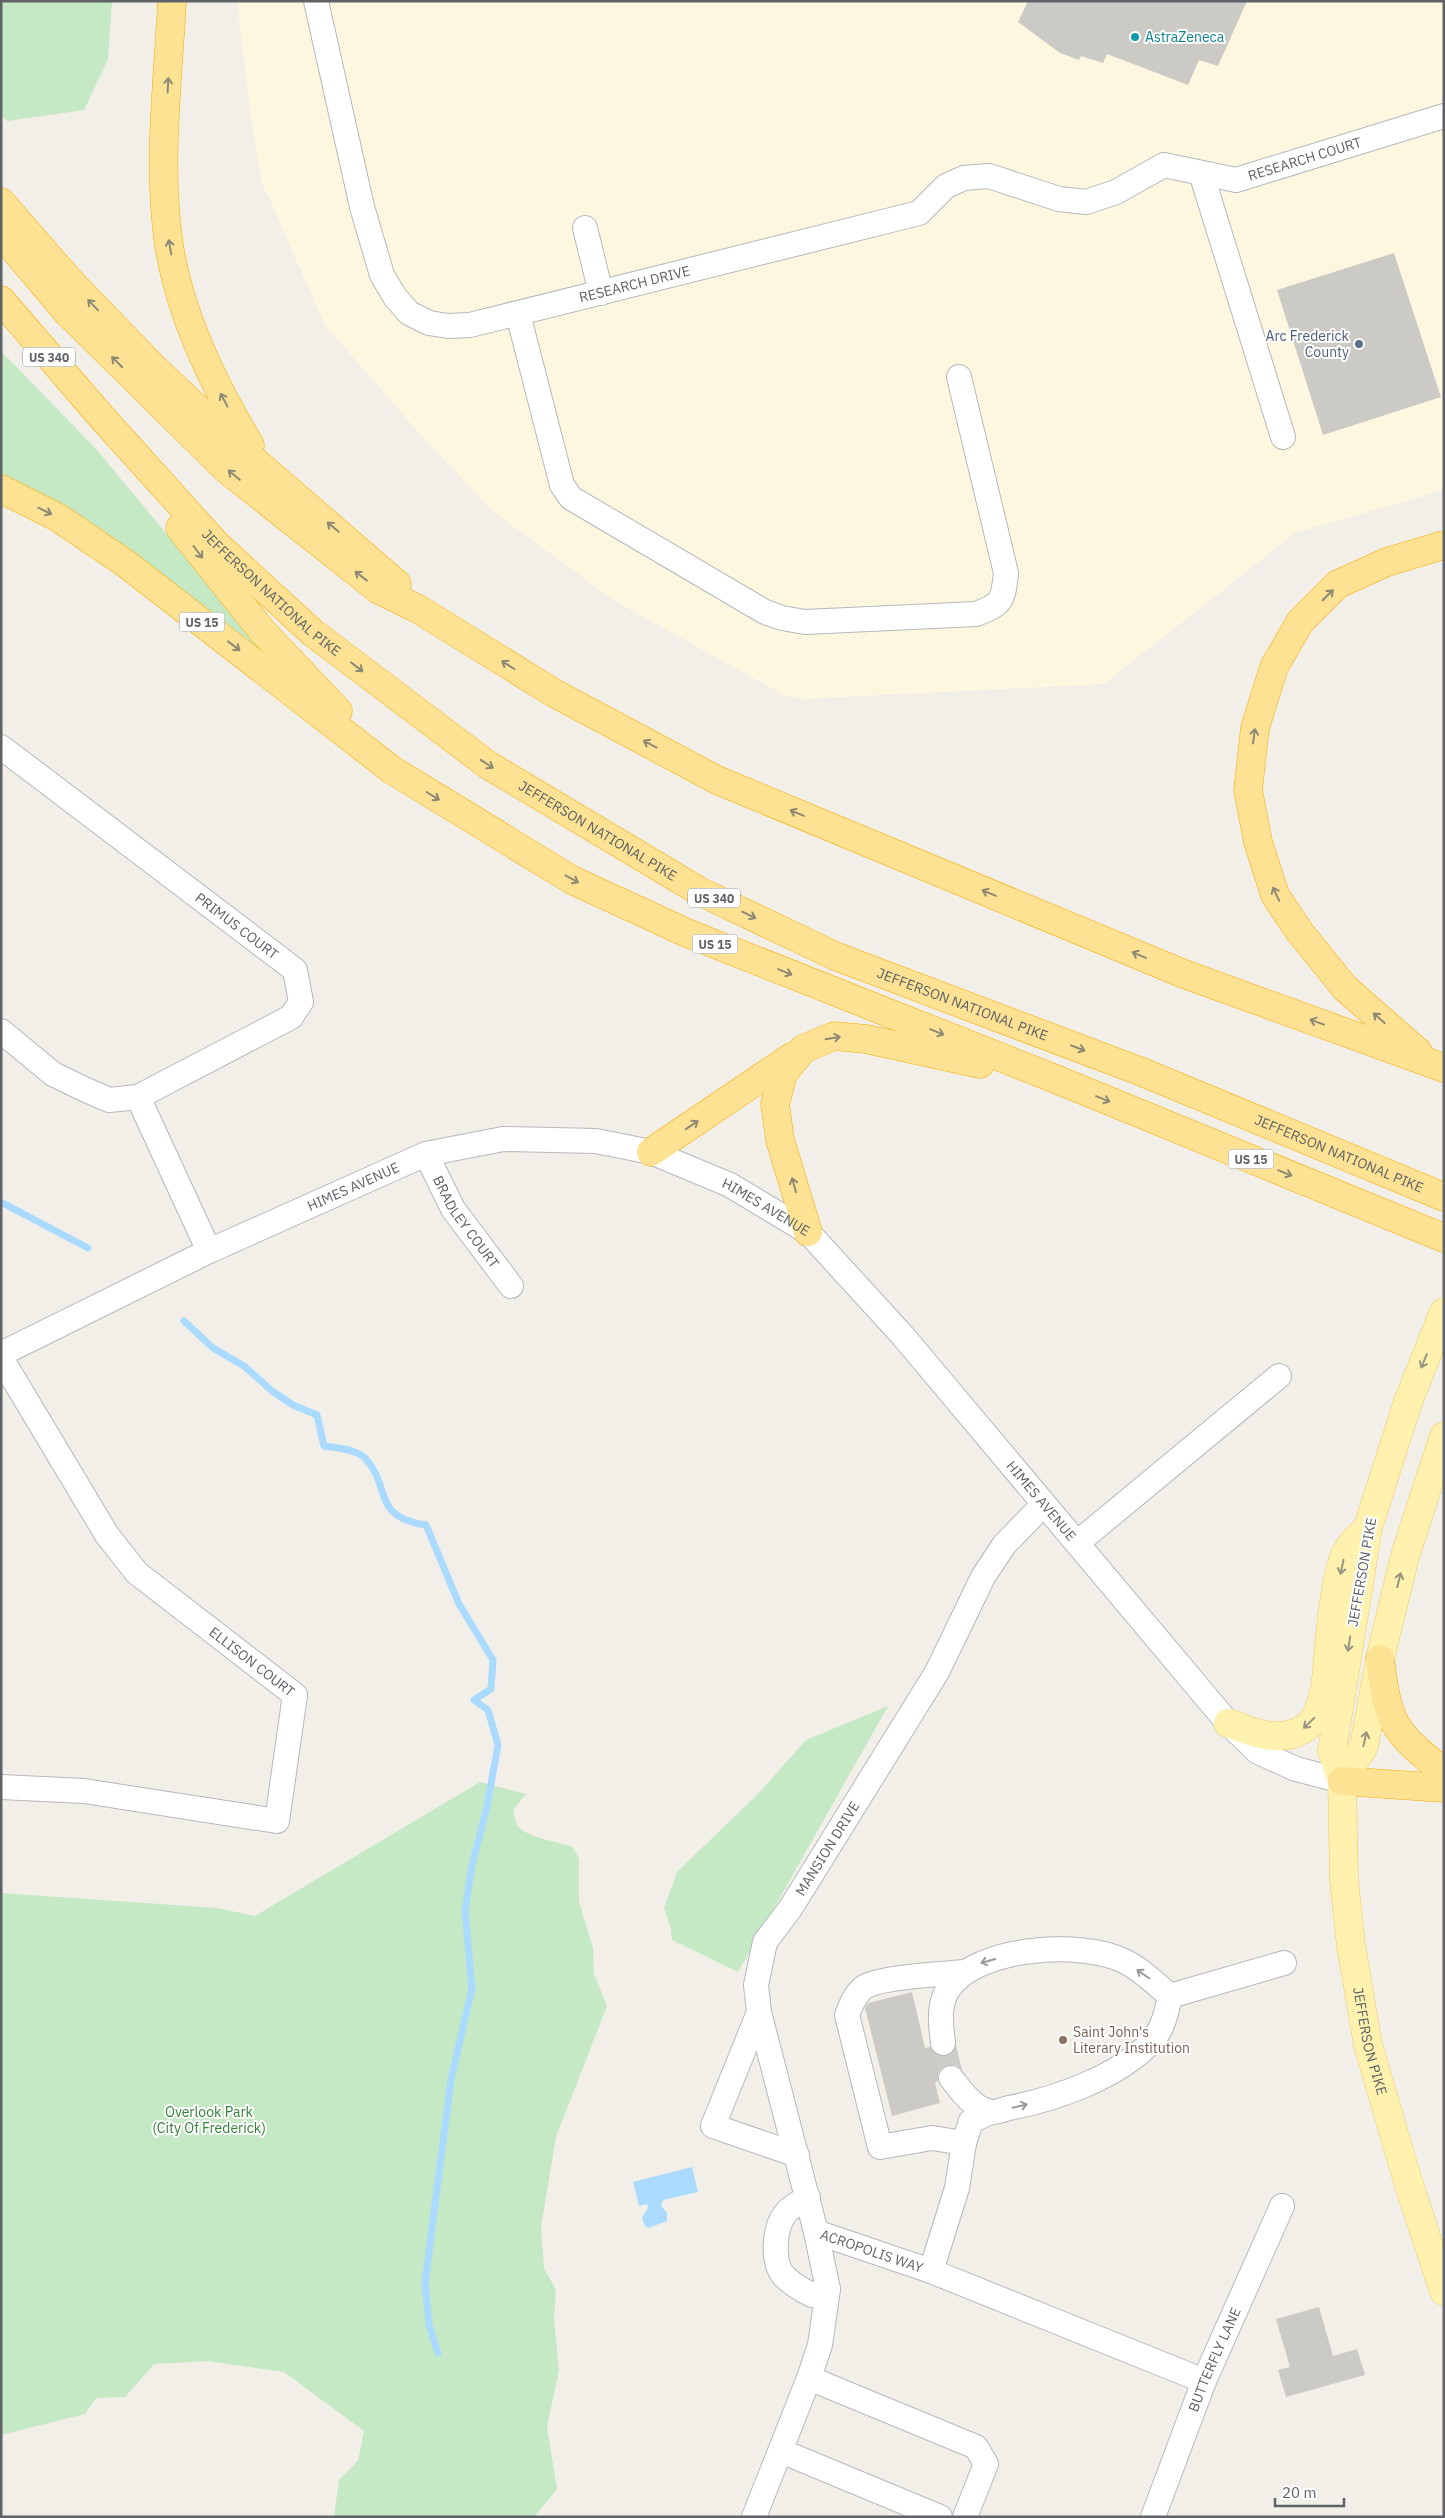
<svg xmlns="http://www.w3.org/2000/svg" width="1445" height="2518" font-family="'IBM Plex Sans',sans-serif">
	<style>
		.commercial { fill: #fef7e0 }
		.green { fill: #c5e8c5 }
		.water { fill: #aadaff }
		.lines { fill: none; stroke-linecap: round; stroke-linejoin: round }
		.stream { stroke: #aadaff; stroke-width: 7 }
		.building { fill: #cccac5 }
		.minor-tunnel { stroke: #ccccc8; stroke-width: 24; stroke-dasharray: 24 12; stroke-linecap: butt }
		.minor-casing { stroke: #b5b8bc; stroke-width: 26 }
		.major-casing { stroke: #f2c960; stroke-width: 29 }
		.highway-casing { stroke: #f9ab00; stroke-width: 29 }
		.minor { stroke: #fff; stroke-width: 24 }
		.major { stroke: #fff2af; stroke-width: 28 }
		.highway { stroke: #fde293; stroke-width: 28 }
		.oneway { stroke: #8e8975 }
		.oneway2 { stroke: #979581 }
		.oneway3 { stroke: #979a9d }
		.culture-dot { fill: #0f9aa8; stroke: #fff; stroke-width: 2 }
		.service-dot { fill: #5c6f8a; stroke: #fff; stroke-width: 2 }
		.education-dot { fill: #8d6e63; stroke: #fff; stroke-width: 2 }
		.labels { text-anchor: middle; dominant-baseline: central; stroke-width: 4; stroke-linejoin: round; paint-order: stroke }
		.shield { fill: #fff; stroke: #8f9295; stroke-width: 1 }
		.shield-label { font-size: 12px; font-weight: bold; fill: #5f6368 }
		.culture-label { font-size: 14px; fill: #0d838f; stroke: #fff; text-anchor: start }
		.street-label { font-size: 14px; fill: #5f6368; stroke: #fff }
		.service-label { font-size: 14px; fill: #4e5e75; stroke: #fff; text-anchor: end }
		.education-label { font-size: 14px; fill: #785e54; stroke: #fff; text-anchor: start }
		.park-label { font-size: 14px; fill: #348238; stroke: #fff }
	</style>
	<rect width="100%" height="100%" fill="#f1efe8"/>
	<path class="commercial" d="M237,1H1444V490L1295,533L1104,684L803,699L784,695L613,600L494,512L428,443L325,325L261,180L249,102Z"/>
	<path class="green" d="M1,1H112L108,59L84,110L7,121L1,116Z
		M1,351L96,449L225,604L285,673L101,529L48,497L1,479Z
		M888,1706L738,1972L672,1940L671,1929L664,1908L677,1872L757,1795L806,1740Z
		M480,1782L526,1794L513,1810C514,1814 515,1821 517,1825C524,1837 559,1842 573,1847L579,1859V1902L593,1948L594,1974L607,2006L556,2137L541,2227L544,2268L556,2290L554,2319L559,2370L547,2427L557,2489L534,2517H334L339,2480L358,2461L364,2431L284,2372L208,2361L154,2364L125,2397L96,2398L85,2414L1,2435V1893L217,1908L255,1916Z"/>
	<path class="water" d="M692,2167L698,2192L663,2200L661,2206L667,2213V2221L648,2228L645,2226L642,2218L648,2208L647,2204L639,2206L633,2182Z"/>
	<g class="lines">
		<path class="stream" d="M1,1202L88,1248
			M184,1321L213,1348L244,1366L272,1391L293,1405L317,1415L324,1446C336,1448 356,1449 365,1458C392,1487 371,1517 426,1525L459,1604L493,1660L491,1689L474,1700L488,1710L498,1745L487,1806L472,1865L465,1911L472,1989L451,2079L425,2283L429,2325L438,2353"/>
	</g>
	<path class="building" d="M1028,1H1247L1218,66L1199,60L1188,85L1107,54L1103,63L1081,56L1079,60L1060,53L1018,22Z
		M1394,253L1441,397L1323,435L1277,290Z
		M912,1992L925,2048L930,2047L937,2055L944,2057L952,2054L956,2046L962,2070L956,2065L949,2064L943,2067L938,2073V2081L935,2082L940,2103L892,2116L865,2008L868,2003Z
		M1319,2307L1333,2356L1357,2349L1365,2375L1286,2397L1278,2370L1290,2367L1276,2319Z"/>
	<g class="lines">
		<path class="minor-tunnel" d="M943,2043L951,2078"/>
		<g class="minor-casing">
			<g id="minor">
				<path id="s1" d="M316,1L362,207L382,275L395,297L409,313L429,323L448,326L470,325L919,213L946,186L964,178L989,176L1059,199L1086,202L1116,192L1164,165L1236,180L1444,116"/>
				<path d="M1201,173L1283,437"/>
				<path d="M585,228L601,293"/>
				<path d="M518,314L562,485L571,498L765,612L782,618L805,622L976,614C1003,604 1003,600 1006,573L959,377"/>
				<path id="s2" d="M1,747L295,970L301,1002L291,1017L138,1097L109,1100L84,1089L53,1074L1,1031"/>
				<path d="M138,1097L209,1251"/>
				<path id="s3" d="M426,1154L453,1209L511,1286"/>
				<path id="s4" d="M1,1354L209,1251L426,1154L503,1139L596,1141L651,1152L730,1185L808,1232L903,1336L1228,1723L1258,1752L1296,1769L1342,1781"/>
				<path id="s5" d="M1,1358L107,1535L137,1573L295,1695L277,1821L84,1791L1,1787"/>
				<path d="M1077,1543L1279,1376"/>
				<path d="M964,1972C943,1974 877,1977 863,1988C854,1996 851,2005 847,2015L880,2147L932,2138L964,2143"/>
				<path d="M1170,1996L1284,1963"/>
				<path d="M759,2012L713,2126L797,2155"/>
				<path d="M943,2043C941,2025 938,2008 947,1991C974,1946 1081,1940 1124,1961C1141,1969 1156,1984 1170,1996C1167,2011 1163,2029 1152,2041C1119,2077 1056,2099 1009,2108C1004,2109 996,2113 991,2112C972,2108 962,2091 951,2078"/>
				<path d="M808,2197C801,2202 790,2207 785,2214C774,2228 772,2261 783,2275C791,2284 802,2290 812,2295L828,2289"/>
				<path id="s6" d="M816,2232L931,2271L1204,2381"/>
				<path d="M931,2271L957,2188L964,2143L971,2121L991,2112"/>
				<path d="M809,2378L976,2447L986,2464L965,2517"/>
				<path d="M781,2451L940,2517"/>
				<path id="s7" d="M754,2517L809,2378L820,2345L828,2289L816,2232L759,2012L756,1985L765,1942L790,1909L937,1672L983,1577L1004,1545L1044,1504"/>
				<path id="s8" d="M1153,2517L1204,2381L1282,2206"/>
			</g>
		</g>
		<g class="major-casing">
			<g id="major">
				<path id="s9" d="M1444,1312L1408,1402L1368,1527L1332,1751L1342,1781L1344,1880L1351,1946L1368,2045L1409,2185L1444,2291"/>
				<path d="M1228,1723C1245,1729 1262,1737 1279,1736C1294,1736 1311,1728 1317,1714C1328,1690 1327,1662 1330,1636C1332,1611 1336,1584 1343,1560C1347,1548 1356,1539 1366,1530"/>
				<path d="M1342,1781L1364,1746L1380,1659L1405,1556L1444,1436"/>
			</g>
		</g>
		<g class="highway-casing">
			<g id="highway">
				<path d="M172,1C168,81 157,165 169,245C180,316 213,384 250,445"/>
				<path d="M1,202L69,280L154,368L234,443L397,584"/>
				<path d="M1,234L68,313L226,469L379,590L418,609L554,693L717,780L1184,974L1444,1068"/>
				<path id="s10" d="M1,300L98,413L215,543L313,633L488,765L699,891L835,956L1142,1072L1444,1197"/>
				<path d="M1,489L57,517L125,563L392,770L572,880L687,933L1058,1080L1444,1238"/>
				<path d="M180,528L263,632L338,711"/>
				<path d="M1418,1052L1345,988L1299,931L1275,895L1258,842L1248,790L1255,728L1274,667L1300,622L1338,584L1387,562L1444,545"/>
				<path d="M651,1152L793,1056"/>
				<path d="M808,1232L780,1140L775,1104L783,1074L803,1049L834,1036L866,1039L980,1064"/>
				<path d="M1380,1659C1383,1679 1385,1704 1395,1723C1406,1743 1426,1757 1444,1772"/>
				<path d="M1342,1781L1444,1788"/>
			</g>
		</g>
		<use href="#minor" class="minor"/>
		<use href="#major" class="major"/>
		<use href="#highway" class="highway"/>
	</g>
	<defs><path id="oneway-shaft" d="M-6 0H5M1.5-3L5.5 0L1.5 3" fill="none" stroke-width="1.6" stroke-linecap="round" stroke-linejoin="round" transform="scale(1.25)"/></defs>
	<g class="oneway">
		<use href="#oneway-shaft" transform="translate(168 85) rotate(-87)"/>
		<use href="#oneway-shaft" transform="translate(170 247) rotate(-100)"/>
		<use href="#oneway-shaft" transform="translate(93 305) rotate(-134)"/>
		<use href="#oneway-shaft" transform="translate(117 362) rotate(-135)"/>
		<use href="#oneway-shaft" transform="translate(224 400) rotate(-118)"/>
		<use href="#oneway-shaft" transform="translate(234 475) rotate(-140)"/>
		<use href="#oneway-shaft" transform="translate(45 511) rotate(26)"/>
		<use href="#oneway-shaft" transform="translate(333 527) rotate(-140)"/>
		<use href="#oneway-shaft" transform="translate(198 552) rotate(53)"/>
		<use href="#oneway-shaft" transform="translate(361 576) rotate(-142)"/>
		<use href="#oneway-shaft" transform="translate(1328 595) rotate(-45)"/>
		<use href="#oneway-shaft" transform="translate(234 646) rotate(38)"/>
		<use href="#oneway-shaft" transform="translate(508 665) rotate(-148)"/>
		<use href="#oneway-shaft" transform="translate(357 667) rotate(38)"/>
		<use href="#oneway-shaft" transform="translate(1254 736) rotate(-83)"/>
		<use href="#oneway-shaft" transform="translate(650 744) rotate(-152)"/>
		<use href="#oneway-shaft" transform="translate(487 764) rotate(34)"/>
		<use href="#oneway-shaft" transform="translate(433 796) rotate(32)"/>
		<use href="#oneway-shaft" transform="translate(797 813) rotate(-157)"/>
		<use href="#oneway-shaft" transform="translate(572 879) rotate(28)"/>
		<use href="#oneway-shaft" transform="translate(989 893) rotate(-157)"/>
		<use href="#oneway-shaft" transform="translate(1276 894) rotate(-115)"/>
		<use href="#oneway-shaft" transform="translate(749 915) rotate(26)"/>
		<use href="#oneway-shaft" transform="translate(1139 955) rotate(-157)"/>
		<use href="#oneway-shaft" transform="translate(785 972) rotate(22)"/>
		<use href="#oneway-shaft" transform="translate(1379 1018) rotate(-138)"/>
		<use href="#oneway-shaft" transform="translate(1317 1022) rotate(-160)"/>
		<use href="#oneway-shaft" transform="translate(937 1032) rotate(22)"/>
		<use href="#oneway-shaft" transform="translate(833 1038) rotate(-10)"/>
		<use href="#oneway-shaft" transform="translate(1078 1048) rotate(21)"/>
		<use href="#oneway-shaft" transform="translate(1103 1099) rotate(22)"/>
		<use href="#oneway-shaft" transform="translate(692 1125) rotate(-34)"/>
		<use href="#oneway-shaft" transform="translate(1285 1173) rotate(22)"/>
		<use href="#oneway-shaft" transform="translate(794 1185) rotate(-106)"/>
	</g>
	<g class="oneway2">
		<use href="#oneway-shaft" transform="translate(1424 1361) rotate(112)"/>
		<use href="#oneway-shaft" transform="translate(1342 1567) rotate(102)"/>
		<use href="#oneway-shaft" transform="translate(1399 1580) rotate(-76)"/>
		<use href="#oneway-shaft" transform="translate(1349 1644) rotate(99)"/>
		<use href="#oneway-shaft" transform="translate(1309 1723) rotate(137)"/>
		<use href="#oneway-shaft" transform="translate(1365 1739) rotate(-77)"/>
	</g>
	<g class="oneway3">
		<use href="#oneway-shaft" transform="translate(988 1961) rotate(164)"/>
		<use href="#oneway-shaft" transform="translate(1143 1974) rotate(-145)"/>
		<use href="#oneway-shaft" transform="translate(1020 2106) rotate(-13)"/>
	</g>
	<circle class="culture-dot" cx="1135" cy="37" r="5"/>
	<circle class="service-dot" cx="1359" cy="344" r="5"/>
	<circle class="education-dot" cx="1063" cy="2040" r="5"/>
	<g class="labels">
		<g class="shield">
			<rect x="23" y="347.5" width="52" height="19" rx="4"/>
			<rect x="179.5" y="612.5" width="45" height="19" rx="4"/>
			<rect x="688" y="888.5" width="52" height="19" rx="4"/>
			<rect x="692.5" y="934.5" width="45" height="19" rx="4"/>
			<rect x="1228.5" y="1149.5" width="45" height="19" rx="4"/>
		</g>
		<g class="shield-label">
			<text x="49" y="357">US 340</text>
			<text x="202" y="622">US 15</text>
			<text x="714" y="898">US 340</text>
			<text x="715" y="944">US 15</text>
			<text x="1251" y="1159">US 15</text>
		</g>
		<g class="culture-label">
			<text x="1145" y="37">AstraZeneca</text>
		</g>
		<g class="street-label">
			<text stroke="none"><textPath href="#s1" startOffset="1271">RESEARCH COURT</textPath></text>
			<text stroke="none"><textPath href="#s1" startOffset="562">RESEARCH DRIVE</textPath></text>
			<text stroke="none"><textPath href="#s10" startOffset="399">JEFFERSON NATIONAL PIKE</textPath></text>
			<text stroke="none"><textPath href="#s10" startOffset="804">JEFFERSON NATIONAL PIKE</textPath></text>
			<text stroke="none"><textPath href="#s2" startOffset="296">PRIMUS COURT</textPath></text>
			<text stroke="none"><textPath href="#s10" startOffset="1209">JEFFERSON NATIONAL PIKE</textPath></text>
			<text stroke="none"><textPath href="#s10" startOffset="1614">JEFFERSON NATIONAL PIKE</textPath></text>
			<text stroke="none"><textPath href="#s4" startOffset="390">HIMES AVENUE</textPath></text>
			<text stroke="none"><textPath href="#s4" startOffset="825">HIMES AVENUE</textPath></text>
			<text stroke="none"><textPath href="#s3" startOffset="79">BRADLEY COURT</textPath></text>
			<text stroke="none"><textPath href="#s4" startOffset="1230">HIMES AVENUE</textPath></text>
			<text transform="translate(1362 1572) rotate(-80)">JEFFERSON PIKE</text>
			<text stroke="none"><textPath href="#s5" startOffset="400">ELLISON COURT</textPath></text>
			<text stroke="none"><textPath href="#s7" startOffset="710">MANSION DRIVE</textPath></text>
			<text stroke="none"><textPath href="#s9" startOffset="749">JEFFERSON PIKE</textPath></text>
			<text stroke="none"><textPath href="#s6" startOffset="59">ACROPOLIS WAY</textPath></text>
			<text stroke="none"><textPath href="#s8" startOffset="169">BUTTERFLY LANE</textPath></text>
		</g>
		<g class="service-label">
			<text x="1349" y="336">Arc Frederick<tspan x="1349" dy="16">County</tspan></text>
		</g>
		<g class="education-label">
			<text x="1073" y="2032">Saint John's<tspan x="1073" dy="16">Literary Institution</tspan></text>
		</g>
		<g class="park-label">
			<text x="209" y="2112">Overlook Park<tspan x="209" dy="16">(City Of Frederick)</tspan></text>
		</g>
	</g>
	<rect width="1445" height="2518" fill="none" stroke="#5f6368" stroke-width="5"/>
	<path d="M1275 2498v8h69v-8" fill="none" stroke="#5f6368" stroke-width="2.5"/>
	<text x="1282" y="2498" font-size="15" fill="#5f6368" stroke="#ffffff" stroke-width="4" paint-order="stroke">20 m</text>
</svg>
